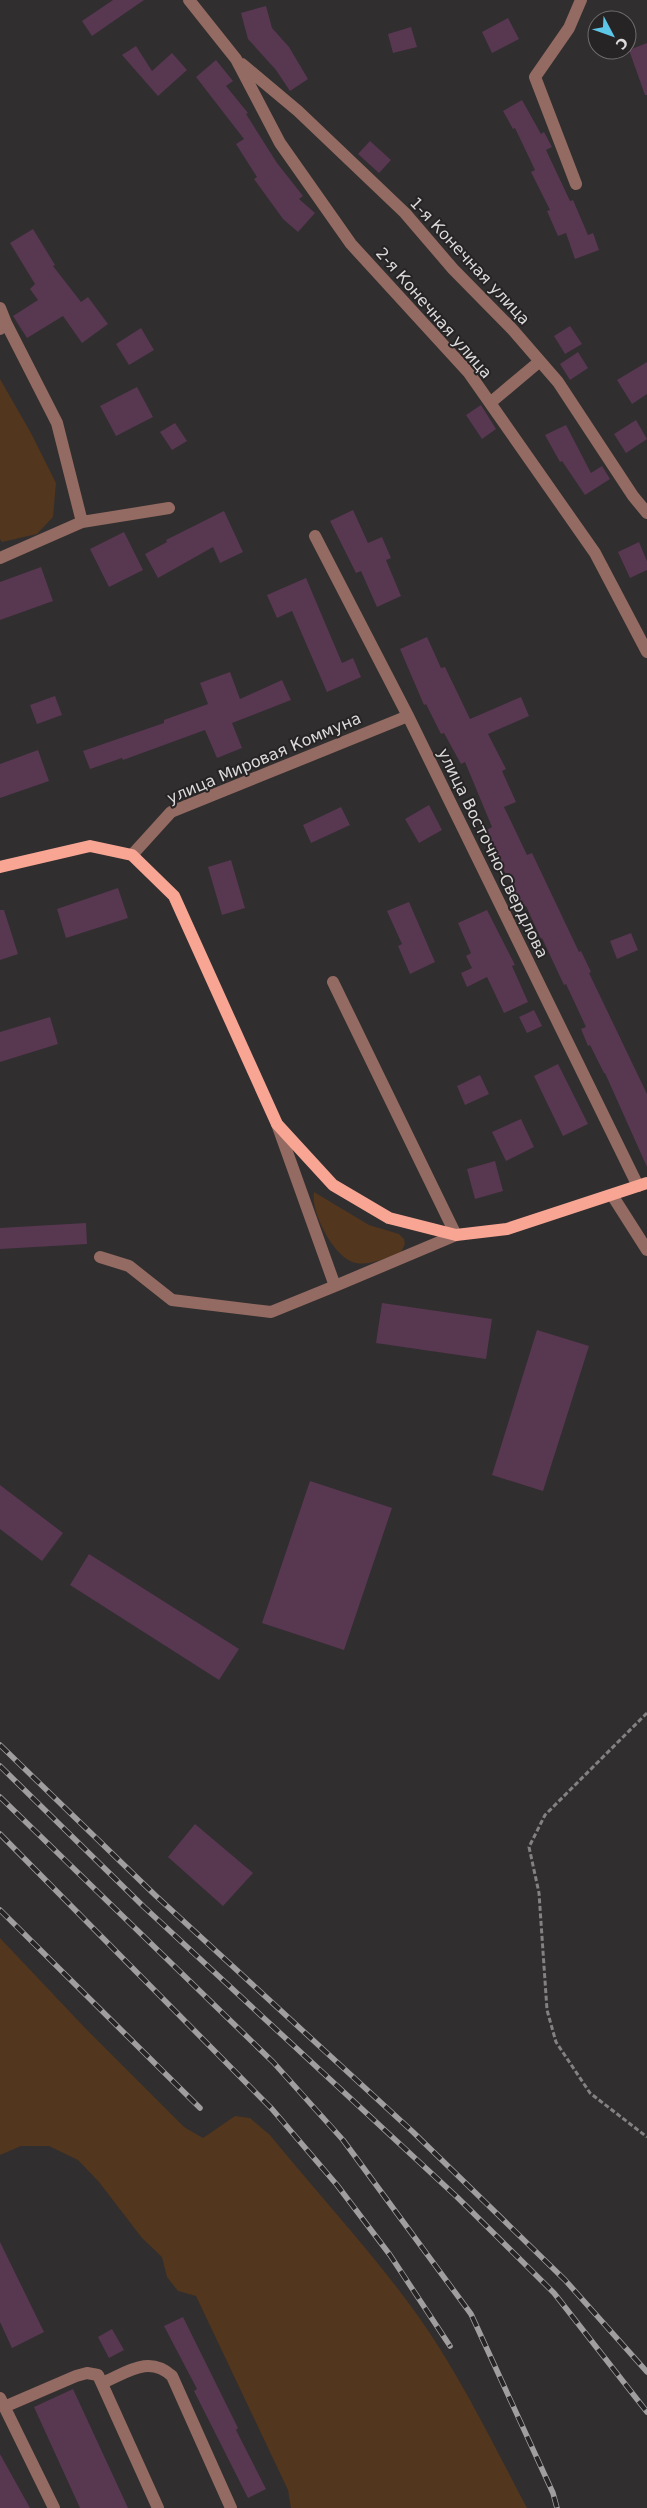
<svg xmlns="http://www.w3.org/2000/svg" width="647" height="2508" font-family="'DejaVu Sans',sans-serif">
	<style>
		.green { fill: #52361d }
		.building { fill: #583751 }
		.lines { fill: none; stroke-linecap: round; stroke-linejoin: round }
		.path { stroke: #848182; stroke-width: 3; stroke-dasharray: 5 2.5; stroke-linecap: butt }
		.minor { stroke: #946b62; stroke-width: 12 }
		.major { stroke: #f9a594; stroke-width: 12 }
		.rail-casing { stroke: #a09e9e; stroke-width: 5.5 }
		.rail { stroke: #272425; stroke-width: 4; stroke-dasharray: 11; stroke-linecap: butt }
		.labels { text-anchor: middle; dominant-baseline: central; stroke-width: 4; stroke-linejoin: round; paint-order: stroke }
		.street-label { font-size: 16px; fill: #dcdada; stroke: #272425 }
	</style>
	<rect width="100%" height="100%" fill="#312e2f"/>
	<path class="green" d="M0,379L31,433L56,483L53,517L37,534L2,542L0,539Z
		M314,1192L369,1225L399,1234L404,1239L405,1244L401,1252C388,1257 370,1266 356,1263C334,1259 310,1211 314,1192Z
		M0,1938L87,2030L184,2127L203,2138L235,2116L250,2118L270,2135C321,2198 377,2257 423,2323C463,2381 494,2446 527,2508H291L288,2490L196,2296L178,2291L167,2277L162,2257L142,2238L99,2182L78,2160L49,2146H21L0,2155Z"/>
	<path class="building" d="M113,0H144L92,36L82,21Z
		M266,6L272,28L289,47L308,79L290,91L276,70L248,39L241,13Z
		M508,18L519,39L492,53L482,32Z
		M411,27L417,47L393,53L388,34Z
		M647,43V95H645L629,50Z
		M136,46L152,71L172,53L187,70L158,96L122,55Z
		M216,60L233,81L226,86L248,113L246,114L277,163L303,196L299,199L315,213L298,232L283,219L254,179L257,177L236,144L244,139L196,77Z
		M522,100L541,134L544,132L552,147L546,150L570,201L573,200L588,235L593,233L599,250L575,259L566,233L558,236L547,211L550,210L531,172L535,170L515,128L513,129L503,111Z
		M370,141L391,160L379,173L358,154Z
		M33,229L55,265L53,266L81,302L88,297L108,324L82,343L63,316L27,338L13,316L38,300L30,289L35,284L10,243Z
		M570,326L582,344L565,354L554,336Z
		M141,328L154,350L129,365L116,344Z
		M578,352L588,368L570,380L560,364Z
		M647,362V394L632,404L617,380Z
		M137,387L153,417L116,436L100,406Z
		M481,405L496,429L482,439L466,415Z
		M636,420L647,439L626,453L614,434Z
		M175,423L187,441L172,450L160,432Z
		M566,425L591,473L602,466L610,479L585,495L562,461L560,462L545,435Z
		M353,510L368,543L382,537L391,558L386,560L401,596L377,607L361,571L356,573L330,521Z
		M224,511L243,552L220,563L213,547L158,578L145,554L167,542L166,540Z
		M124,532L143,570L109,587L90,549Z
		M639,542L647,561V570L630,578L618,552Z
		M41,567L53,601L0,620V582Z
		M306,578L342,663L353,658L361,677L327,692L292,611L277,618L267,595Z
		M427,637L441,668L445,667L470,719L521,697L529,716L488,734L506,769L502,771L516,802L504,807L527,855L532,853L579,952L581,951L591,972L589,973L647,1094V1167L605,1073H604L590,1045L588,1046L581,1029L586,1027L566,984L564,985L542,938L541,939L526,906L523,908L513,889L485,831L492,827L465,762L461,764L444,733L441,734L426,704L424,705L400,649Z
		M230,672L240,699L282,680L291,700L232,723L242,748L217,758L205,730L123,760L122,758L90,769L83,751L164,723V720L208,704L200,683Z
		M55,696L62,715L37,724L30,705Z
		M38,750L49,781L0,798V764Z
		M429,805L442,830L419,843L405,819Z
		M341,807L350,825L311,843L303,825Z
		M231,860L245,908L222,915L208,867Z
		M118,888L128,918L66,938L57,909Z
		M409,902L435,962L410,974L398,946L402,944L387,911Z
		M0,910H4L18,954L0,960Z
		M487,910L515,965L512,966L528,1002L504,1013L487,977L467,987L461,973L472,968L466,956L471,953L458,923Z
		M631,933L638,950L617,959L610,941Z
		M534,1010L542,1026L527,1033L519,1017Z
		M50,1017L58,1044L0,1062V1032Z
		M558,1064L588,1124L563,1136L534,1076Z
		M480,1075L489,1094L465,1105L457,1086Z
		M521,1119L534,1147L506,1161L492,1132Z
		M495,1161L503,1191L475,1199L467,1169Z
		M86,1223L87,1244L0,1249V1228Z
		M382,1303L492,1319L486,1359L376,1343Z
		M537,1330L589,1346L543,1491L492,1475Z
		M310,1481L392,1508L344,1650L262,1623Z
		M0,1485L63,1533L42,1561L0,1529Z
		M89,1554L239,1649L219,1680L70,1585Z
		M195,1824L253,1873L223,1906L168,1857Z
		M0,2242L44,2332L12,2348L0,2322Z
		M183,2317L238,2428L236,2430L266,2489L248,2498L194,2391L197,2389L164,2326Z
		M112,2329L124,2350L109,2358L98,2337Z
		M73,2389L128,2508H80L34,2407Z
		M0,2454L30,2508H0Z"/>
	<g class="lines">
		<path class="path" d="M647,1713L545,1815L529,1847L539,1893L547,2010L556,2042L590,2093L647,2137"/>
		<path class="minor" d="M189,0L236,59L280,143L351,244L469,373L595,553L647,652
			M242,64L298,111L405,213L453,269L512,329L558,382L633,496L647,513
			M576,184L535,77L569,28L581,0
			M0,308L6,323
			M0,329L6,323L57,423L82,522
			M490,403L540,361
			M315,536L408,716L638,1186
			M0,558L82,522L169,508
			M132,855L171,812L408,716
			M333,982L456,1235L335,1286
			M612,1195L647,1250
			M100,1257L129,1266L172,1300L271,1312L335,1286L277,1124
			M102,2383C128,2372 149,2355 172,2376L231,2508
			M0,2398L54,2508
			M4,2407L76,2376L87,2373L98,2375L158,2508"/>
		<path class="major" d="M0,867L90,846L132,855L174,896L277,1124L333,1185L389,1218L456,1235L507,1229L647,1183"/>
		<g class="rail-casing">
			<path id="rail" d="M0,1745L155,1895L413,2132L565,2280L647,2372
				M0,1766L144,1907L457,2197L554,2293L647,2412
				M0,1797L273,2062L343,2140L471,2314L553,2493L557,2508
				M0,1834L272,2109L337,2185L390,2255L450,2346
				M0,1910L200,2108"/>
		</g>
		<use href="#rail" class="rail"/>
	</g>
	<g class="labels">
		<g class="street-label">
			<text transform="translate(470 261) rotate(47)">1-я Конечная улица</text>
			<text transform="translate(434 313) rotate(49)">2-я Конечная улица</text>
			<text transform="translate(264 758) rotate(-23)">улица Мировая Коммуна</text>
			<text transform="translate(493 853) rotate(64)">улица Восточно-Свердлова</text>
		</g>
	</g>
	<g transform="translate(612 35) rotate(131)"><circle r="24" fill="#272425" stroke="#6f6d6d"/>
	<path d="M0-4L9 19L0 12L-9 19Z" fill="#5dc7e8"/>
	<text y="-8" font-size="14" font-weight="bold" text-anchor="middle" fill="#dcdada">С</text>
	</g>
</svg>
